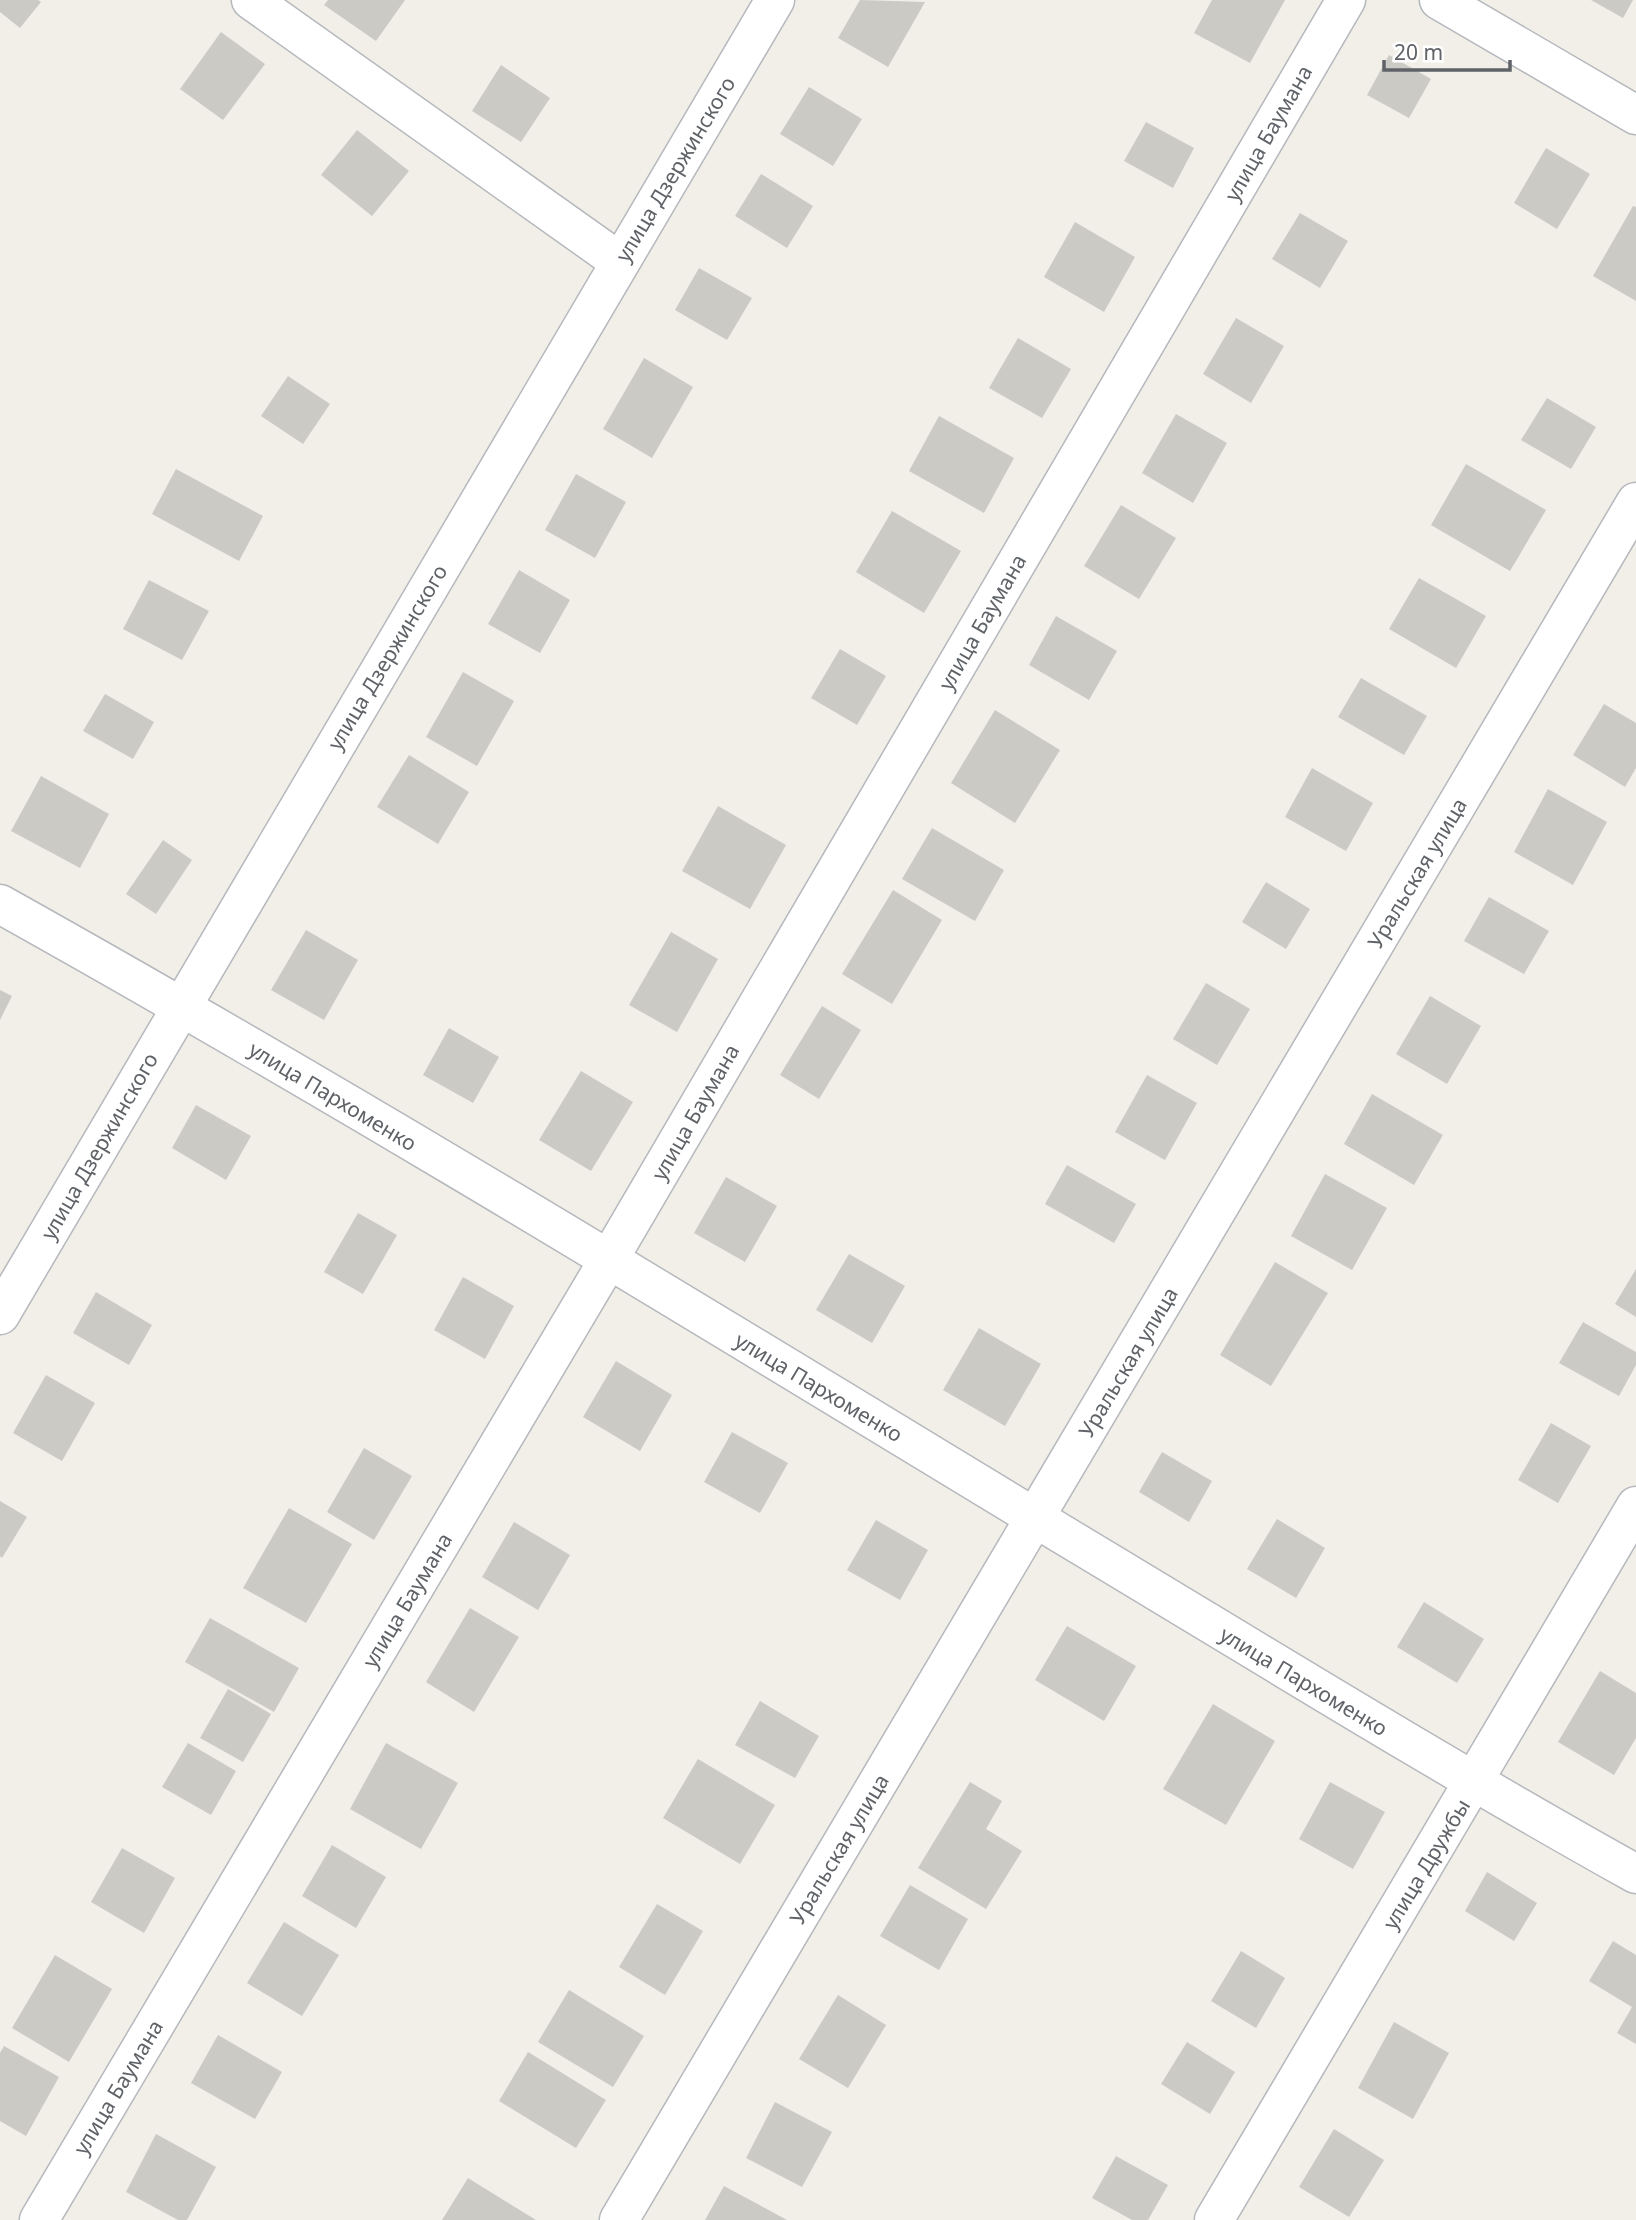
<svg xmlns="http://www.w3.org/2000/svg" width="1636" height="2220" font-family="'Noto Sans',sans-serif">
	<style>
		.building { fill: #cccac5 }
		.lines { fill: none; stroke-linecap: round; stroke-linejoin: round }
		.minor-casing { stroke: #b5b8bc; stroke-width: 41 }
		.minor { stroke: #fff; stroke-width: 38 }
		.labels { text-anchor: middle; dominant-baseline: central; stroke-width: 7; stroke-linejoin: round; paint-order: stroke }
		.street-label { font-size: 21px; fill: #5f6368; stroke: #fff }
	</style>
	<rect width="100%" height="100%" fill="#f1efe8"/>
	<path class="building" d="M0,0H38L41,2L20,28L0,12Z
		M328,0H405L376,41L324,5Z
		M860,0L925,2L888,67L838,38Z
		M1212,0H1285L1250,63L1194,33Z
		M1591,0H1633L1623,18Z
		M221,32L265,64L223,120L180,89Z
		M1389,55L1431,79L1409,118L1367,95Z
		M501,65L550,98L521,142L472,111Z
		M809,87L862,119L833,166L780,134Z
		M1146,122L1194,148L1173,188L1124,161Z
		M357,130L409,171L372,216L321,175Z
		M1546,148L1590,174L1557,229L1514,203Z
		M761,174L813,206L787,248L735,216Z
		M1633,206L1636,207V301L1593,276Z
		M1300,213L1348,241L1320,288L1272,259Z
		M1075,222L1135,257L1104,312L1044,277Z
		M699,268L752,298L727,340L675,310Z
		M1236,318L1284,346L1251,403L1203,374Z
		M1018,338L1071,369L1042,418L989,388Z
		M644,358L693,387L652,458L603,429Z
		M288,376L330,404L303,444L261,416Z
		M1547,398L1596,427L1571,469L1521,440Z
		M1176,414L1227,443L1193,503L1142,473Z
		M939,416L1014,458L984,513L909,471Z
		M1466,464L1546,510L1510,571L1431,525Z
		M176,469L263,516L239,561L152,514Z
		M576,474L626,502L595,558L545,530Z
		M1121,505L1176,538L1139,599L1084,566Z
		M892,511L961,551L924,613L856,572Z
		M519,570L570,600L540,653L488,624Z
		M1419,578L1486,616L1456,668L1389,629Z
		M149,580L209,611L182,660L123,629Z
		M1056,616L1117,651L1089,700L1029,665Z
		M840,649L886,676L857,725L811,698Z
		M463,672L514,701L477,766L426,737Z
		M1361,678L1427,716L1404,755L1338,717Z
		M105,694L154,722L133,759L83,731Z
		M1604,704L1636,723V768L1625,787L1573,755Z
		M995,710L1060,750L1015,823L951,783Z
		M409,755L469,792L438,844L377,807Z
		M1312,768L1373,803L1346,851L1285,817Z
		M41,776L109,814L80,868L11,831Z
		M1548,789L1607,822L1573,885L1514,852Z
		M718,806L786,845L750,909L682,871Z
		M932,828L1004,870L975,921L902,879Z
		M163,840L192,860L156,914L126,894Z
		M1266,882L1310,909L1286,949L1242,922Z
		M893,890L942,920L892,1004L842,974Z
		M1489,897L1549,931L1524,974L1464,941Z
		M306,930L358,960L324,1020L271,990Z
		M671,932L718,959L677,1032L629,1005Z
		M1206,983L1250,1009L1217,1065L1173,1039Z
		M0,990L12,996L0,1020Z
		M1430,996L1481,1026L1447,1084L1396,1054Z
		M822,1006L861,1030L819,1099L780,1075Z
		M449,1028L499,1057L473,1103L423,1075Z
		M581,1071L633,1102L591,1171L539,1140Z
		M1147,1075L1197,1103L1165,1160L1115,1132Z
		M1372,1094L1443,1135L1414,1185L1344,1144Z
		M196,1105L251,1136L226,1180L172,1148Z
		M1067,1165L1136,1204L1114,1243L1045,1204Z
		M1325,1174L1387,1208L1352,1270L1291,1236Z
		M726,1177L777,1206L745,1262L694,1233Z
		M358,1213L397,1235L363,1294L324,1272Z
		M849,1254L905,1286L872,1343L816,1310Z
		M1275,1262L1328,1293L1271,1386L1220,1355Z
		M1636,1269V1317L1615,1304Z
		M463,1277L514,1306L485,1359L434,1330Z
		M96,1292L152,1325L129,1365L73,1333Z
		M1583,1322L1636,1352V1365L1619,1396L1559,1363Z
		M979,1328L1041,1364L1005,1426L943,1390Z
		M616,1361L672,1395L640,1451L583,1417Z
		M46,1375L95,1403L62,1461L13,1433Z
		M1551,1423L1591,1446L1558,1503L1518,1480Z
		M732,1432L788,1463L760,1513L704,1482Z
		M364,1448L412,1476L374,1540L327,1512Z
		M1162,1452L1212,1481L1189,1522L1139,1492Z
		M0,1501L27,1517L2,1558L0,1556Z
		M289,1508L352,1544L306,1623L243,1588Z
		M1277,1519L1325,1548L1296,1598L1247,1569Z
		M876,1520L928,1550L900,1600L847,1570Z
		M514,1522L570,1555L538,1610L482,1577Z
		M1424,1602L1484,1639L1457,1683L1397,1647Z
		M470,1608L519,1637L474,1712L426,1682Z
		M210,1618L299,1668L274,1712L185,1662Z
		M1067,1626L1136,1666L1104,1721L1035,1680Z
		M1600,1671L1636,1693V1738L1614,1775L1558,1742Z
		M228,1689L271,1714L243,1762L200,1738Z
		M760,1701L819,1736L795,1778L735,1745Z
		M1213,1704L1275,1741L1226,1825L1163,1789Z
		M188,1743L236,1771L211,1815L162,1787Z
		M386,1743L458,1783L421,1849L350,1809Z
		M698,1759L775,1805L740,1864L663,1818Z
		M970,1782L1002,1801L986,1829L1022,1851L986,1909L918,1868Z
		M1330,1782L1385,1812L1353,1869L1299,1839Z
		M332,1845L386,1877L356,1928L302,1896Z
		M122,1848L175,1878L144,1933L91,1902Z
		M1487,1872L1537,1903L1514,1941L1465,1911Z
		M910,1885L968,1919L939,1970L880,1936Z
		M657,1904L703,1931L665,1995L619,1967Z
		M284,1922L339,1955L302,2016L247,1983Z
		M1613,1941L1636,1955V2044L1617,2033L1632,2007L1589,1981Z
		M1241,1951L1285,1978L1256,2028L1211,2001Z
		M55,1955L112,1989L69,2062L12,2028Z
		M569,1990L644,2036L613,2087L538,2042Z
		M838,1995L886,2025L848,2088L799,2059Z
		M1394,2022L1449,2053L1413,2119L1358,2088Z
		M218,2035L282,2072L255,2119L191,2083Z
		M1187,2042L1235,2072L1210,2114L1161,2084Z
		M4,2046L59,2077L26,2136L0,2121V2053Z
		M528,2052L606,2100L576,2148L499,2101Z
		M775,2102L832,2132L802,2187L746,2158Z
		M1334,2129L1384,2160L1349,2217L1299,2187Z
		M156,2134L216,2167L187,2220H178L126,2192Z
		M1116,2156L1168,2185L1148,2220H1132L1092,2198Z
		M468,2178L536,2220H442Z
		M724,2186L787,2220H705Z"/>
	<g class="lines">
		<g class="minor-casing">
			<path id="minor" d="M251,0L620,262
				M1439,0L1636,115
				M0,904C367,1109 725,1330 1085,1548C1268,1658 1449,1770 1636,1874
				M0,1315L775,0
				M39,2220L609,1259L1346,0
				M619,2220L1636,502
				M1214,2220L1636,1506"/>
		</g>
		<use href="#minor" class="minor"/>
	</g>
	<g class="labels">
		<g class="street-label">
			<text transform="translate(1268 133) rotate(-60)">улица Баумана</text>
			<text transform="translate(675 169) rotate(-59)">улица Дзержинского</text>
			<text transform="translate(982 622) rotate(-60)">улица Баумана</text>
			<text transform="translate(387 657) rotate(-59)">улица Дзержинского</text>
			<text transform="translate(1417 873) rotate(-59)">Уральская улица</text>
			<text transform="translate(333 1096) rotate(31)">улица Пархоменко</text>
			<text transform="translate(695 1112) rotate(-60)">улица Баумана</text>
			<text transform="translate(99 1146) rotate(-60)">улица Дзержинского</text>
			<text transform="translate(1128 1362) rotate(-59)">Уральская улица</text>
			<text transform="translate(819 1387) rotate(31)">улица Пархоменко</text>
			<text transform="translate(407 1600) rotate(-59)">улица Баумана</text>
			<text transform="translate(1304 1681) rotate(31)">улица Пархоменко</text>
			<text transform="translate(839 1849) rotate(-59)">Уральская улица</text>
			<text transform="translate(1426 1864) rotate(-59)">улица Дружбы</text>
			<text transform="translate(118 2087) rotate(-59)">улица Баумана</text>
		</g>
	</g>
	<path d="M1384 60v10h126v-10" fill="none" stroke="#5f6368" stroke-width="3.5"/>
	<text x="1394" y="60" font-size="21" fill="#5f6368" stroke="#ffffff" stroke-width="5" paint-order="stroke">20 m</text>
</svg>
